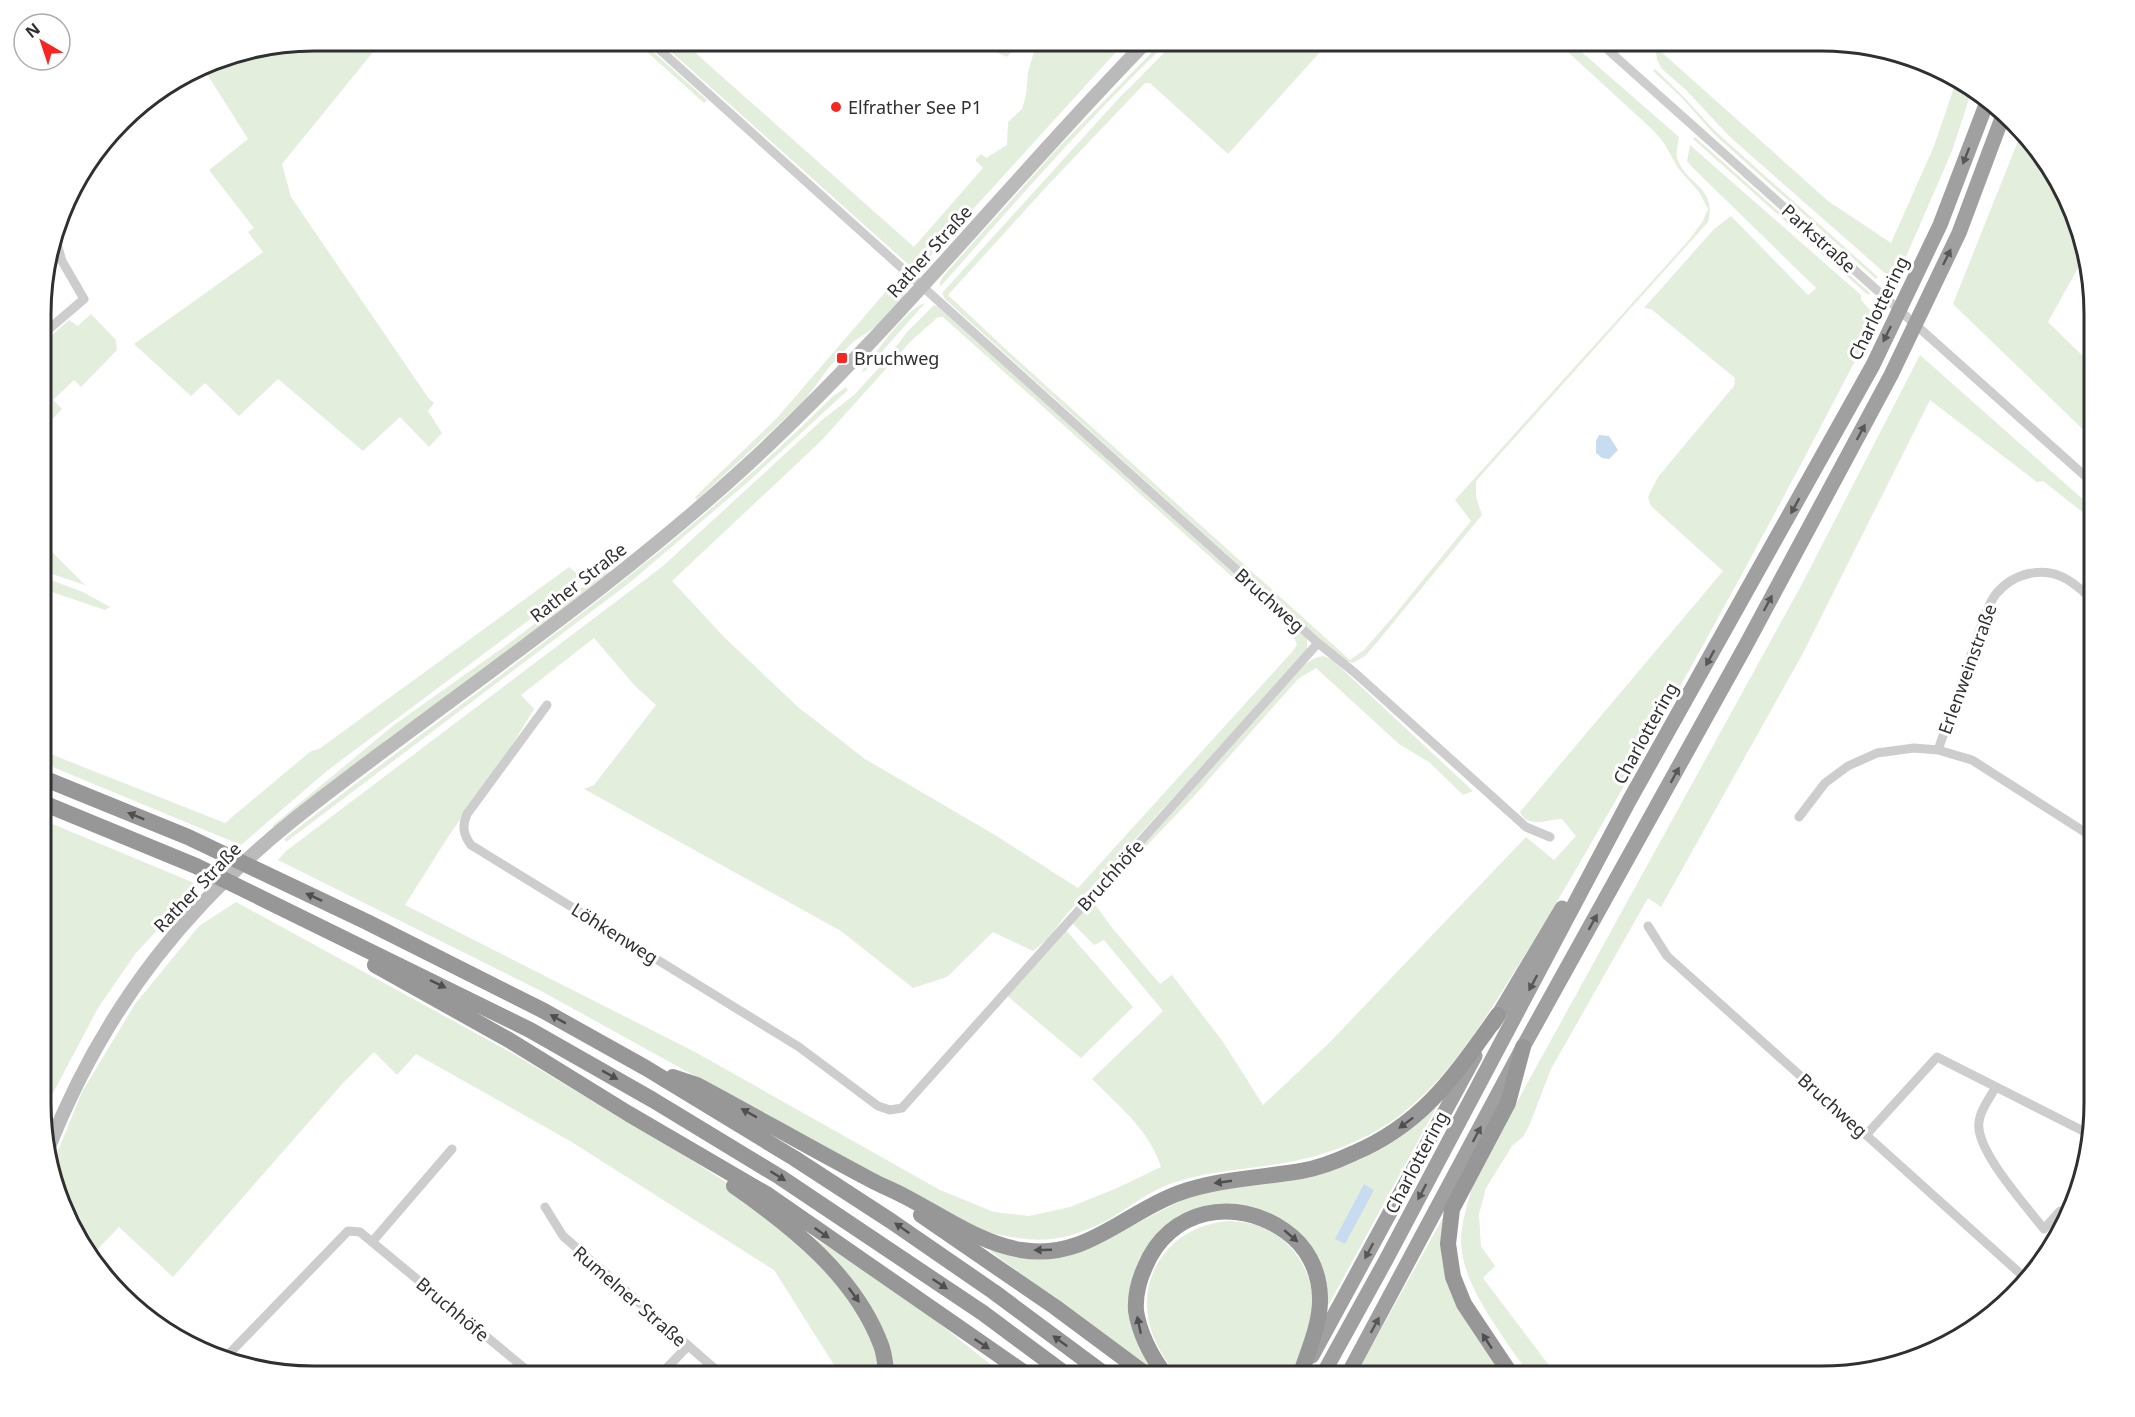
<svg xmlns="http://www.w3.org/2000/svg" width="2135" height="1417" font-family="'Noto Sans',sans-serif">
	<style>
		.green { fill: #e4eedd; fill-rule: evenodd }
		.water { fill: #c7dcf0 }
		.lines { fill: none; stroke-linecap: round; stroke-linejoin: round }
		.minor { stroke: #cdcdcd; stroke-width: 9 }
		.secondary { stroke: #bababa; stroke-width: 14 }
		.trunk { stroke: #a0a0a0; stroke-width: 15 }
		.motorway { stroke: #979797; stroke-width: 16 }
		.oneway { fill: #575757 }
		.oneway2 { fill: #4f4f4f }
		.poi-dot { fill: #f62723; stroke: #fff; stroke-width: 2 }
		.labels { text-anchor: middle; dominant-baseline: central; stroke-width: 6; stroke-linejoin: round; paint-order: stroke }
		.poi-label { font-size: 18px; fill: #303030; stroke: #fff; text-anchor: start }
		.street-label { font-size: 18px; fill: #303030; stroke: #fff }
		.rim { fill: none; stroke: #303030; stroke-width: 3 }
	</style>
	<rect width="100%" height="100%" fill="#fff"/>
	<path class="green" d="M314,41H382L282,164L291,197L429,399L434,403L428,411L442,433L429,447L400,417L363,451L278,379L239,416L205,383L191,396L134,344L263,252L248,232L254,228L209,170L248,139L202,66L210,61Z
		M635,41H641L707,100L704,103Z
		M659,41H682L914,247L983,168L975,160L981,154L986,158L1007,145L1008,122L1022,109L1026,95L1028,72L1036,45L1044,41H1126L925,262L909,265Z
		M972,41H1020L1007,57Z
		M1163,41H1169C1088,118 1015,203 940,287V282L945,274L1057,149Z
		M1176,41H1330L1228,154L1150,83H1145L1048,185L948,295L1012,355L1350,660L1364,650L1392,618L1471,521L1455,500L1689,240L1703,221L1708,209L1699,192L1678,168L1664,143L1654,131L1556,41H1569L1679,137C1678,145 1675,153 1678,161C1689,186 1717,188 1708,222L1476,481V497L1482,515L1373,647L1365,656L1353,663L1342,659L945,299L942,293L1120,97Z
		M1658,49L1828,201L1891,243L1934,146L1957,79L1973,87L1952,151L1895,282L1730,137L1686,90L1662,69L1657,60L1656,53Z
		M1655,69L1681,94L1714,130L1878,277L1876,279L1715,135L1681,97L1653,71Z
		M2020,136L2058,178L2083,259L2048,322L2094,367V440L1953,304Z
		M1695,137L1870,293L1868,295L1693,139Z
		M1690,145L1861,295V300L1877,318C1785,498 1688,676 1586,852C1562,894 1537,935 1511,977C1480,1027 1448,1079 1399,1116C1363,1143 1316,1159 1272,1165C1237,1170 1203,1172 1170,1184C1146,1193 1126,1210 1104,1222C1057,1245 1033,1243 984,1231L762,1113L543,992L278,860L286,851L663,566L822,420L854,395L887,359L907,332L934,305L939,307L1301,632L1307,639V651L1065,916L1049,938L1033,951L993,932L947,977L913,988L841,931L584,789L594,785L656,705L635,686L594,638L521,695L534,709L514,742L450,834L405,905L695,1052L940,1190L994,1212L1029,1216L1070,1207L1117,1188L1161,1167C1150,1131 1118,1105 1092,1079L1163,1011L1104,940L1094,945L1072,923L1091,899L1113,929L1160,984L1172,975L1223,1042L1263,1105L1330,1042L1526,837L1554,860L1576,836L1562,819C1546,819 1529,830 1520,812L1723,571L1651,506L1648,497L1658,477L1734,386L1735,378L1651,309L1644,308L1714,229L1731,216L1808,295L1816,288L1692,167L1687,161ZM938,317H943L1278,618L1294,637L1297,645L1292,652L1078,888L995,835L865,759L798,707L725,638L672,581L821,441L911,341Z
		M899,280H905L906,292L902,299L877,326L853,342L830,366L805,400L697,500L695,497L776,419L894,282Z
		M925,303L864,372L862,371C875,354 906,308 925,303Z
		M91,314L116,340L117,350L81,387L74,380L53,400L62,409L43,429V343L69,320L78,326Z
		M1920,355L2094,509V516L2090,518L2043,481L2037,482L1930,400L1803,653L1661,907L1648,898L1551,1069L1529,1126L1523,1137L1512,1146L1486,1188L1479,1214L1481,1246L1495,1266L1483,1278L1557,1376H1530C1506,1339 1461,1286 1461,1241C1461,1221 1469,1202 1473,1182L1802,584Z
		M846,387L848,390L749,481L628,584L286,842L284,839C469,694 665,564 832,397Z
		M43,543L85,585L43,571Z
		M569,567L584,579L328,770L241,845L43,763V751L225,823L311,751L319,749Z
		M606,569L610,570L608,574L274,828L272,826L394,725L512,641Z
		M43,577L83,592L110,607L105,610L43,589Z
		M1323,656L1331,659L1340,667L1473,791L1463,795L1429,762L1399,744L1316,668L1298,679L1195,795L1114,880L1099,889L1305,664L1315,658Z
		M43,820L199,885L136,953L98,1008L43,1112Z
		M236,902L512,1053L685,1156L905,1296L1005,1376H841L774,1270L570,1141L416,1054L397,1075L374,1052L343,1083L173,1277L119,1227L92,1255L77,1240L52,1165L82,1092L135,1004L199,926Z
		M1065,929L1133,1007L1081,1058L1006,995Z
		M1434,1106L1436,1108L1329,1304H1326L1292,1229L1195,1213L1135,1283L1155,1372L990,1251L991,1250L1016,1256L1139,1222L1198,1192L1288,1177Z
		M1449,1207L1445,1235L1502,1376H1355Z
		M1230,1221C1242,1222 1254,1223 1266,1229C1299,1245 1318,1282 1311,1318C1308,1338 1299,1357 1293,1376H1178C1164,1360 1152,1339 1148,1318C1140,1265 1178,1224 1230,1221Z"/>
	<path class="water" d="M1599,435L1609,436L1618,450L1609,459L1602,458L1596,453V441Z
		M1364,1184L1374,1190L1345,1244L1335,1239Z"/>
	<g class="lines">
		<path class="minor" d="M650,41L1318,643L1354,672L1526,827L1550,837
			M1598,41L2094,484
			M64,209L103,148
			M43,334L84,299L62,261L55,237
			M547,705L467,814C462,826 463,834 471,845L799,1047L878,1106L890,1110L902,1108L1318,643
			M1938,750L1985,615C1988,608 1991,600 1996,594C2013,573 2044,565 2068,580C2078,586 2086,594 2094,601
			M1799,817L1825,783L1848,766L1877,753L1914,748L1938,750L1972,760L2094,838
			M1648,926L1667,956L2024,1277
			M1996,1087C1989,1099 1977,1114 1979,1129C1982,1157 2026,1206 2044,1229L2060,1211
			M1866,1135L1937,1057L2091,1135
			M545,1207L563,1236L723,1376
			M372,1242L452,1149
			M223,1360L348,1231L360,1232L534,1376
			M659,1376L688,1346"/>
		<path class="secondary" d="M47,1152C83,1060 134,976 202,904C263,838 337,786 409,732C523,647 639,564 745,467C889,335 1011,180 1147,41"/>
		<path class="trunk" d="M1493,1024L1562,908
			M1312,1356L1475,1056
			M1322,1376L1387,1258L1629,801L1873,365L1940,225L1987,102
			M1347,1376L1523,1047L1746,645L1891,375L1959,233L2002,118"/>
		<path class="motorway" d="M43,778L188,837L367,922L544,1011L646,1068L794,1158L891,1221L994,1292L1107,1376
			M43,803L196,866L530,1030L653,1100L780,1177L983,1313L1068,1376
			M375,965L509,1040L629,1114L768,1195L1029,1376
			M673,1077L697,1085C755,1116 812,1149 871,1180C882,1186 893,1190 904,1196C941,1215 979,1243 1021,1250C1085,1261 1124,1213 1179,1193C1218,1179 1260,1178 1301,1171C1319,1168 1337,1161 1354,1153C1424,1123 1455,1075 1498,1015
			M734,1186C793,1227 855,1276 881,1345C885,1355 885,1366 887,1376
			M921,1215L1055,1307L1148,1376
			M1166,1376C1151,1356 1140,1336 1136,1311C1135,1296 1139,1280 1145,1267C1169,1208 1236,1196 1285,1231C1307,1246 1319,1270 1320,1297C1321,1323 1308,1351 1300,1376
			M1512,1376L1464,1304L1453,1277L1448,1244L1452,1209L1508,1103L1523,1047"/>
	</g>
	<defs><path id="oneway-solid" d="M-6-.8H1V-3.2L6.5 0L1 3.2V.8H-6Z" transform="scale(1.5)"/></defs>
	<g class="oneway">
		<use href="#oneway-solid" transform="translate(1966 156) rotate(111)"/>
		<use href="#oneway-solid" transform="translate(1947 257) rotate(-64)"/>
		<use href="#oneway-solid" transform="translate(1887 334) rotate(116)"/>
		<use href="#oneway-solid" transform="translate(1861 432) rotate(-62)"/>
		<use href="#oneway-solid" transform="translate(1795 506) rotate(119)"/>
		<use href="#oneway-solid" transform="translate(1768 603) rotate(-62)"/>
		<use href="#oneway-solid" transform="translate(1710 658) rotate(119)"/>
		<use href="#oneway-solid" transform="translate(1675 775) rotate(-61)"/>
		<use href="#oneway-solid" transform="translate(1593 922) rotate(-61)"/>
		<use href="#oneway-solid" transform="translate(1533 983) rotate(118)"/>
		<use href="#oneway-solid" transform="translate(1477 1134) rotate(-62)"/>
		<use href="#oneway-solid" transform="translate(1422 1192) rotate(118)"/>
		<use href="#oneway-solid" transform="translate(1369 1251) rotate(118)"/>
		<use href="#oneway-solid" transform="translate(1375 1325) rotate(-62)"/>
	</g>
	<g class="oneway2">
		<use href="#oneway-solid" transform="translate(136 816) rotate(-158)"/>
		<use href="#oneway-solid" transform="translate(314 897) rotate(-155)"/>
		<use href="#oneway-solid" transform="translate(438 984) rotate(26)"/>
		<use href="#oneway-solid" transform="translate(558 1019) rotate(-151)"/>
		<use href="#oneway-solid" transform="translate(610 1075) rotate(29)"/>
		<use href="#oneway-solid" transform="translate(749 1113) rotate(-151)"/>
		<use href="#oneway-solid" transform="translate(1406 1123) rotate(143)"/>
		<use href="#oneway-solid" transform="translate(778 1176) rotate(32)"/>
		<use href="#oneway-solid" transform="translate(1223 1182) rotate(172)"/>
		<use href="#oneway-solid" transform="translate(902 1228) rotate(-145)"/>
		<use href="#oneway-solid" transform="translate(822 1233) rotate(35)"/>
		<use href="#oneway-solid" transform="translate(1291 1236) rotate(41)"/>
		<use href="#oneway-solid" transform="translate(1043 1250) rotate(178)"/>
		<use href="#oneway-solid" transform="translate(940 1284) rotate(34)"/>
		<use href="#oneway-solid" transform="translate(854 1295) rotate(54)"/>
		<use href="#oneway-solid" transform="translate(1139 1325) rotate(-102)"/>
		<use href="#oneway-solid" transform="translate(1060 1341) rotate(-144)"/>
		<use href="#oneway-solid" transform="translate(1487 1341) rotate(-123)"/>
		<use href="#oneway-solid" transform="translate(982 1344) rotate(34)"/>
	</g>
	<g class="poi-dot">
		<circle cx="836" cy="107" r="6"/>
		<rect x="836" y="352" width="12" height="12" rx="3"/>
	</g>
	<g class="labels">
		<g class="poi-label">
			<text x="848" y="107">Elfrather See P1</text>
			<text x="854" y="358">Bruchweg</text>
		</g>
		<g class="street-label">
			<text transform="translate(1819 238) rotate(42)">Parkstraße</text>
			<text transform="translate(929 251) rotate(-48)">Rather Straße</text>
			<text transform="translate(1878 308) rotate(-64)">Charlottering</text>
			<text transform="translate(578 582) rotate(-38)">Rather Straße</text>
			<text transform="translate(1270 600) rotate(42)">Bruchweg</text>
			<text transform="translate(1967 669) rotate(-70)">Erlenweinstraße</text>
			<text transform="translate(1645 733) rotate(-61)">Charlottering</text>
			<text transform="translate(1110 875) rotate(-48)">Bruchhöfe</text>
			<text transform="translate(197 887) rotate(-46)">Rather Straße</text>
			<text transform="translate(615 933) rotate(32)">Löhkenweg</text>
			<text transform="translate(1833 1105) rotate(42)">Bruchweg</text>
			<text transform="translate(1416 1162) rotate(-62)">Charlottering</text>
			<text transform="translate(630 1296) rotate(41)">Rumelner Straße</text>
			<text transform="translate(453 1309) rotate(40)">Bruchhöfe</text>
		</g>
	</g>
	<path d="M0 0H2135V1417H0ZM314 51H1821A263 263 0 0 1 2084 314V1103A263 263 0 0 1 1821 1366H314A263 263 0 0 1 51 1103V314A263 263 0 0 1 314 51Z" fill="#fff" fill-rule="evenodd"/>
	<path class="rim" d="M314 51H1821A263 263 0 0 1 2084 314V1103A263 263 0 0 1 1821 1366H314A263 263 0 0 1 51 1103V314A263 263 0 0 1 314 51Z"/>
	<g transform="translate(42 42) rotate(321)"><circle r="28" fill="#ffffff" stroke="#acacac" stroke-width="1.5"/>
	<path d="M0-4.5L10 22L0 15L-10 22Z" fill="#f62723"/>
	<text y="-9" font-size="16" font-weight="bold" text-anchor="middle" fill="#303030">N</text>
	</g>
</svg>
